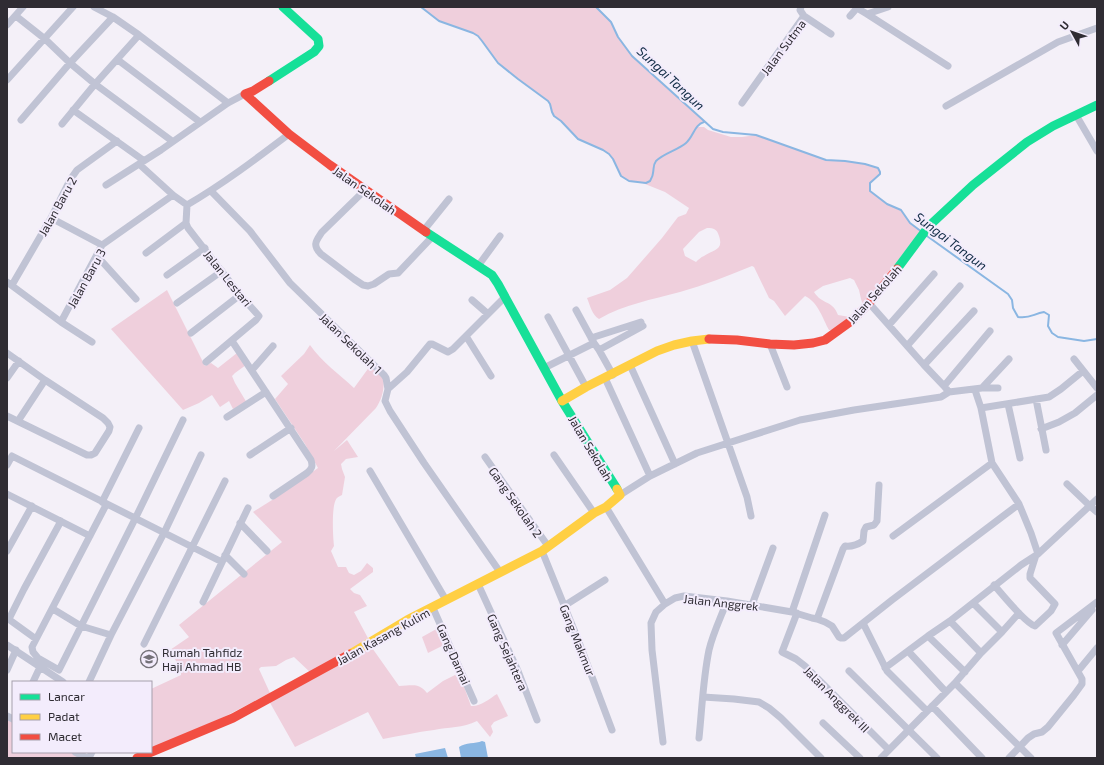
<svg xmlns="http://www.w3.org/2000/svg" width="1104" height="765" font-family="'Exo 2',sans-serif">
	<style>
		.green { fill: #efcfdc; fill-rule: evenodd }
		.water { fill: #8ab6e2 }
		.lines { fill: none; stroke-linecap: round; stroke-linejoin: round }
		.stream { stroke: #8ab6e2; stroke-width: 2 }
		.street { stroke: #c0c3d4; stroke-width: 7 }
		.fast { stroke: #16e098; stroke-width: 9 }
		.slow { stroke: #ffcf43; stroke-width: 9 }
		.jam { stroke: #f24e42; stroke-width: 9 }
		.labels { text-anchor: middle; dominant-baseline: central; stroke-width: 4; stroke-linejoin: round; paint-order: stroke }
		.street-label { font-size: 12px; fill: #2f2c33; stroke: #f3ecfc }
		.poi-label { font-size: 12px; fill: #2f2c33; stroke: #f3ecfc; text-anchor: start }
		.water-label { font-size: 13px; font-style: italic; fill: #112c45; stroke: #f3ecfc }
	</style>
	<rect width="100%" height="100%" fill="#f4f0f8"/>
	<path class="green" d="M421,7H596L611,22L618,37L632,56L705,122L700,123L697,127H704L708,130L731,137H742L756,135L826,160L845,161L865,164L878,168L880,172V174L870,183V191L887,204L901,210L910,223L921,231L863,305L861,299L859,290L854,280L850,278L823,286L814,292C822,305 833,300 838,315L850,317L833,330H829C823,319 818,302 805,296L785,316L774,301L769,298L754,267L752,266C728,276 704,285 680,292C651,300 625,304 599,319C592,315 590,305 587,298L610,290L627,278L662,238L678,217L686,214L689,208L665,192L640,182L629,181L621,176L613,159L609,154L603,150L578,139L561,121L554,116L552,112L550,104L548,101L518,79L498,63L482,41L478,36L473,33L439,21ZM707,228C714,228 717,229 719,236C724,251 713,249 704,256C701,257 698,260 696,262L685,256L683,249L699,232Z
		M167,290L205,366L211,363L218,368L237,353L246,365L235,373L232,376L235,383L247,403L233,409L229,401L220,407L212,395L199,403L183,410L111,329Z
		M310,345C322,362 339,374 354,388L370,366L383,377C385,388 382,399 376,408L334,451L347,440L358,457L346,459L341,464L342,469L345,477L342,495C340,496 338,497 337,498C331,504 333,537 334,546L331,551L338,567H346L349,573L354,575L361,571L367,563L373,568V572L350,589L354,593L360,595L367,606L354,612L369,640L312,674L294,657L286,660L276,666L261,667L259,669L270,693L220,719L151,748V689L181,675V670L170,650L189,637L179,625L282,542L253,512L280,495L318,468L305,444L275,399L288,384L281,376L304,354Z
		M440,627L446,644L428,653L422,637Z
		M370,645L399,686C412,686 418,682 427,693L443,681L455,675L462,681L471,706C480,707 489,699 497,694L508,716L494,722L491,726L493,732L490,737L477,721C463,728 448,727 434,730C417,732 400,736 383,739L368,712L295,747L269,701Z
		M7,719L13,722V752H71L82,758H7Z"/>
	<path class="water" d="M482,741L485,742L488,758H461L459,747C466,742 475,744 482,741Z
		M445,748L448,758H416L415,754Z"/>
	<g class="lines">
		<path class="stream" d="M421,7L439,21L473,33L478,36L482,41L498,63L518,79L548,101L550,104L552,112L554,116L561,121L578,139L603,150L609,154L613,159L621,176L629,181L646,183L650,181C651,179 653,176 653,173C654,168 653,165 656,161C664,153 678,150 686,143C694,136 694,125 704,122
			M596,7L611,22L618,37L632,56L713,129L723,132L756,135L826,160L845,161L865,164L878,168L880,172V174L870,183V191L887,204L901,210L910,223L922,232
			M927,236L1008,294L1012,300L1013,308L1018,317C1030,319 1033,314 1044,312L1049,315L1048,326L1052,333L1058,337L1084,341L1097,339"/>
		<path class="street" d="M94,7L113,17L139,35
			M801,7L800,10L804,16
			M867,14L948,66
			M16,16L45,39L70,63L95,84L172,141
			M850,16L857,8L867,14L888,7
			M7,25L23,7
			M118,60L200,122
			M7,80L73,7
			M742,103L804,16L831,34
			M946,106L1058,42L1097,28
			M73,110L143,160
			M1076,115L1097,151
			M21,120L70,63L113,17
			M62,124L95,84L139,35L228,103
			M139,164L173,195L187,205C223,184 256,159 289,134
			M106,185L161,150L228,103L245,94
			M365,190L322,232C316,241 312,245 321,254L354,279L363,285L368,286L374,284L389,274L398,273L433,236
			M211,191L250,231L290,283L384,375L386,378L388,389L385,401L390,411L424,463L500,572
			M187,205L186,223L188,228L240,295L259,316L256,320L206,362
			M51,218L102,245
			M424,230L449,199
			M146,253L186,223
			M97,256L136,299
			M478,266L500,236
			M167,275L205,248
			M7,282L61,322L92,342
			M12,285L51,218L70,180L77,170L117,141
			M472,300L488,314
			M177,303L222,271
			M576,310L594,343L599,350L613,375
			M548,317L586,387
			M61,322L102,245L173,195
			M889,325L934,274
			M191,333L240,295
			M466,336L491,376
			M591,338L641,322
			M232,341L311,460C313,466 312,469 307,473L273,496
			M692,341L747,497L751,516
			M770,344L787,387
			M907,346L960,286
			M599,350L643,326
			M7,353L45,380L103,418L108,423L110,427L109,431L95,453L91,455H87L7,416
			M1074,359L1097,388
			M630,365L675,464
			M924,365L974,311
			M544,368L594,343
			M252,370L273,346
			M7,378L19,361
			M605,378L650,476
			M944,386L990,331
			M982,388H998
			M388,389L407,372L430,344H432L448,352L453,349L505,297
			M975,390L981,408L992,463
			M949,392L982,388L1009,359
			M1036,399L1046,450
			M1008,404L1020,458
			M981,408L1049,397L1061,389L1083,371
			M227,417L266,392
			M18,421L45,380
			M1041,429L1059,422L1075,413L1097,395
			M250,455L291,428
			M554,455L594,513
			M485,457L548,546
			M7,465L12,456L222,562
			M370,471L446,600
			M1067,484L1090,506L1097,512
			M7,494L90,536
			M620,495L650,476L697,453L800,420L854,410L941,397L949,392L944,386L924,365L869,303
			M102,502L139,428
			M106,505L32,647L33,652L38,658L59,670L135,519L183,420
			M606,507L665,604
			M240,523L267,551
			M7,551L32,506
			M542,551L577,637L612,730
			M1038,554L1097,499
			M225,555L244,574
			M478,584L518,671L537,720
			M994,585C1002,594 1025,623 1035,626L1051,611L1055,604L1030,578V574L1036,555
			M203,602L248,508
			M973,603L1002,632
			M752,605L773,548
			M564,606L605,580
			M433,608L474,701
			M53,609L81,626L111,635L164,533L201,455
			M792,612L825,515
			M797,613L782,652L796,659L805,666L889,750
			M7,618L36,639
			M9,619L24,589L61,521
			M817,619L843,549L845,546C852,547 857,545 863,541L864,531L866,527L874,525L877,521L879,485
			M950,621L981,653
			M863,623L887,671L927,711
			M928,636L965,672
			M144,644L225,481
			M7,645L63,682
			M1062,645L1092,610
			M908,651L946,692
			M885,668L928,636L950,621L1021,565L1038,554L1031,533L1019,504L992,463L893,536
			M7,670L16,650
			M849,671L937,758
			M1078,671L1097,648
			M33,682L40,667
			M89,682L111,635
			M955,683L1031,758
			M703,697L734,699L759,702L769,708L781,718L821,758
			M932,706L982,758
			M7,716L13,719
			M823,723L860,758
			M699,738C702,709 703,679 709,650C713,633 721,617 727,601
			M663,742L652,650L651,623L656,612L665,604L675,598L684,596L727,601L792,612L812,618L817,619L825,622L832,626L839,637L841,638H844L892,600L1019,504
			M75,752L87,758
			M89,758L92,752
			M881,758L955,683L981,653L1002,632L1019,613
			M1009,758L1028,738L1034,734L1042,732L1048,727L1074,695L1082,684V679L1056,633L1097,602"/>
		<path class="fast" d="M269,81L314,52L319,46L318,39L283,7
			M426,232L492,275L498,284L562,401L617,489
			M897,269L929,226L973,185L1027,142L1053,126L1097,105"/>
		<path class="slow" d="M562,401L586,387L657,351L674,345L692,341L709,339
			M350,654L407,620L542,551L594,513L606,507L620,495L617,489"/>
		<path class="jam" d="M269,81L253,91L245,94L289,134L330,165L426,232
			M709,339L737,340L770,344L794,345L813,343L825,340L854,319L869,303L897,269
			M137,758L233,718L350,654"/>
	</g>
	<defs>
		<g id="school-ring" transform="scale(0.9)"><circle r="9.5" fill="#f3ecfc" stroke="#747178" stroke-width="1.5"/><path d="M0-5L7-2L0 1L-7-2ZM-4 1L0 2.5L4 1V4Q0 6-4 4Z" fill="#747178"/></g>
	</defs>
	<g fill-rule="evenodd">
		<use href="#school-ring" x="149" y="659"/>
	</g>
	<g class="labels">
		<g class="street-label">
			<text transform="translate(783 47) rotate(-53)">Jalan Sutma</text>
			<text transform="translate(365 190) rotate(35)">Jalan Sekolah</text>
			<text transform="translate(57 206) rotate(-61)">Jalan Baru 2</text>
			<text transform="translate(86 278) rotate(-61)">Jalan Baru 3</text>
			<text transform="translate(228 278) rotate(51)">Jalan Lestari</text>
			<text transform="translate(874 294) rotate(-48)">Jalan Sekolah</text>
			<text transform="translate(351 343) rotate(44)">Jalan Sekolah 1</text>
			<text transform="translate(591 448) rotate(59)">Jalan Sekolah</text>
			<text transform="translate(516 502) rotate(55)">Gang Sekolah 2</text>
			<text transform="translate(721 602) rotate(6)">Jalan Anggrek</text>
			<text transform="translate(383 636) rotate(-29)">Jalan Kasang Kulim</text>
			<text transform="translate(578 640) rotate(68)">Gang Makmur</text>
			<text transform="translate(508 652) rotate(66)">Gang Sejahtera</text>
			<text transform="translate(454 654) rotate(66)">Gang Damai</text>
			<text transform="translate(837 699) rotate(45)">Jalan Anggrek III</text>
		</g>
		<g class="poi-label">
			<text x="162" y="652">Rumah Tahfidz<tspan x="162" dy="14">Haji Ahmad HB</tspan></text>
		</g>
		<g class="water-label">
			<text transform="translate(671 78) rotate(43)">Sungai Tangun</text>
			<text transform="translate(951 241) rotate(37)">Sungai Tangun</text>
		</g>
	</g>
	<rect width="1104" height="765" fill="none" stroke="#2f2c33" stroke-width="16"/>
	<rect x="12" y="681" width="140" height="72" fill="#f3ecfc" stroke="#a59fac"/>
	<rect x="20" y="694" width="20" height="6" fill="#16e098" stroke="#a59fac"/>
	<text x="48" y="701" font-size="12" fill="#2f2c33">Lancar</text>
	<rect x="20" y="714" width="20" height="6" fill="#ffcf43" stroke="#a59fac"/>
	<text x="48" y="721" font-size="12" fill="#2f2c33">Padat</text>
	<rect x="20" y="734" width="20" height="6" fill="#f24e42" stroke="#a59fac"/>
	<text x="48" y="741" font-size="12" fill="#2f2c33">Macet</text>
	<g transform="translate(1072 32) rotate(310)" stroke="#f3ecfc" stroke-width="3" paint-order="stroke">
	<path d="M0-3L7 15L0 10L-7 15Z" fill="#2f2c33"/>
	<text y="-6" font-size="11" font-weight="bold" text-anchor="middle" fill="#2f2c33">U</text>
	</g>
</svg>
